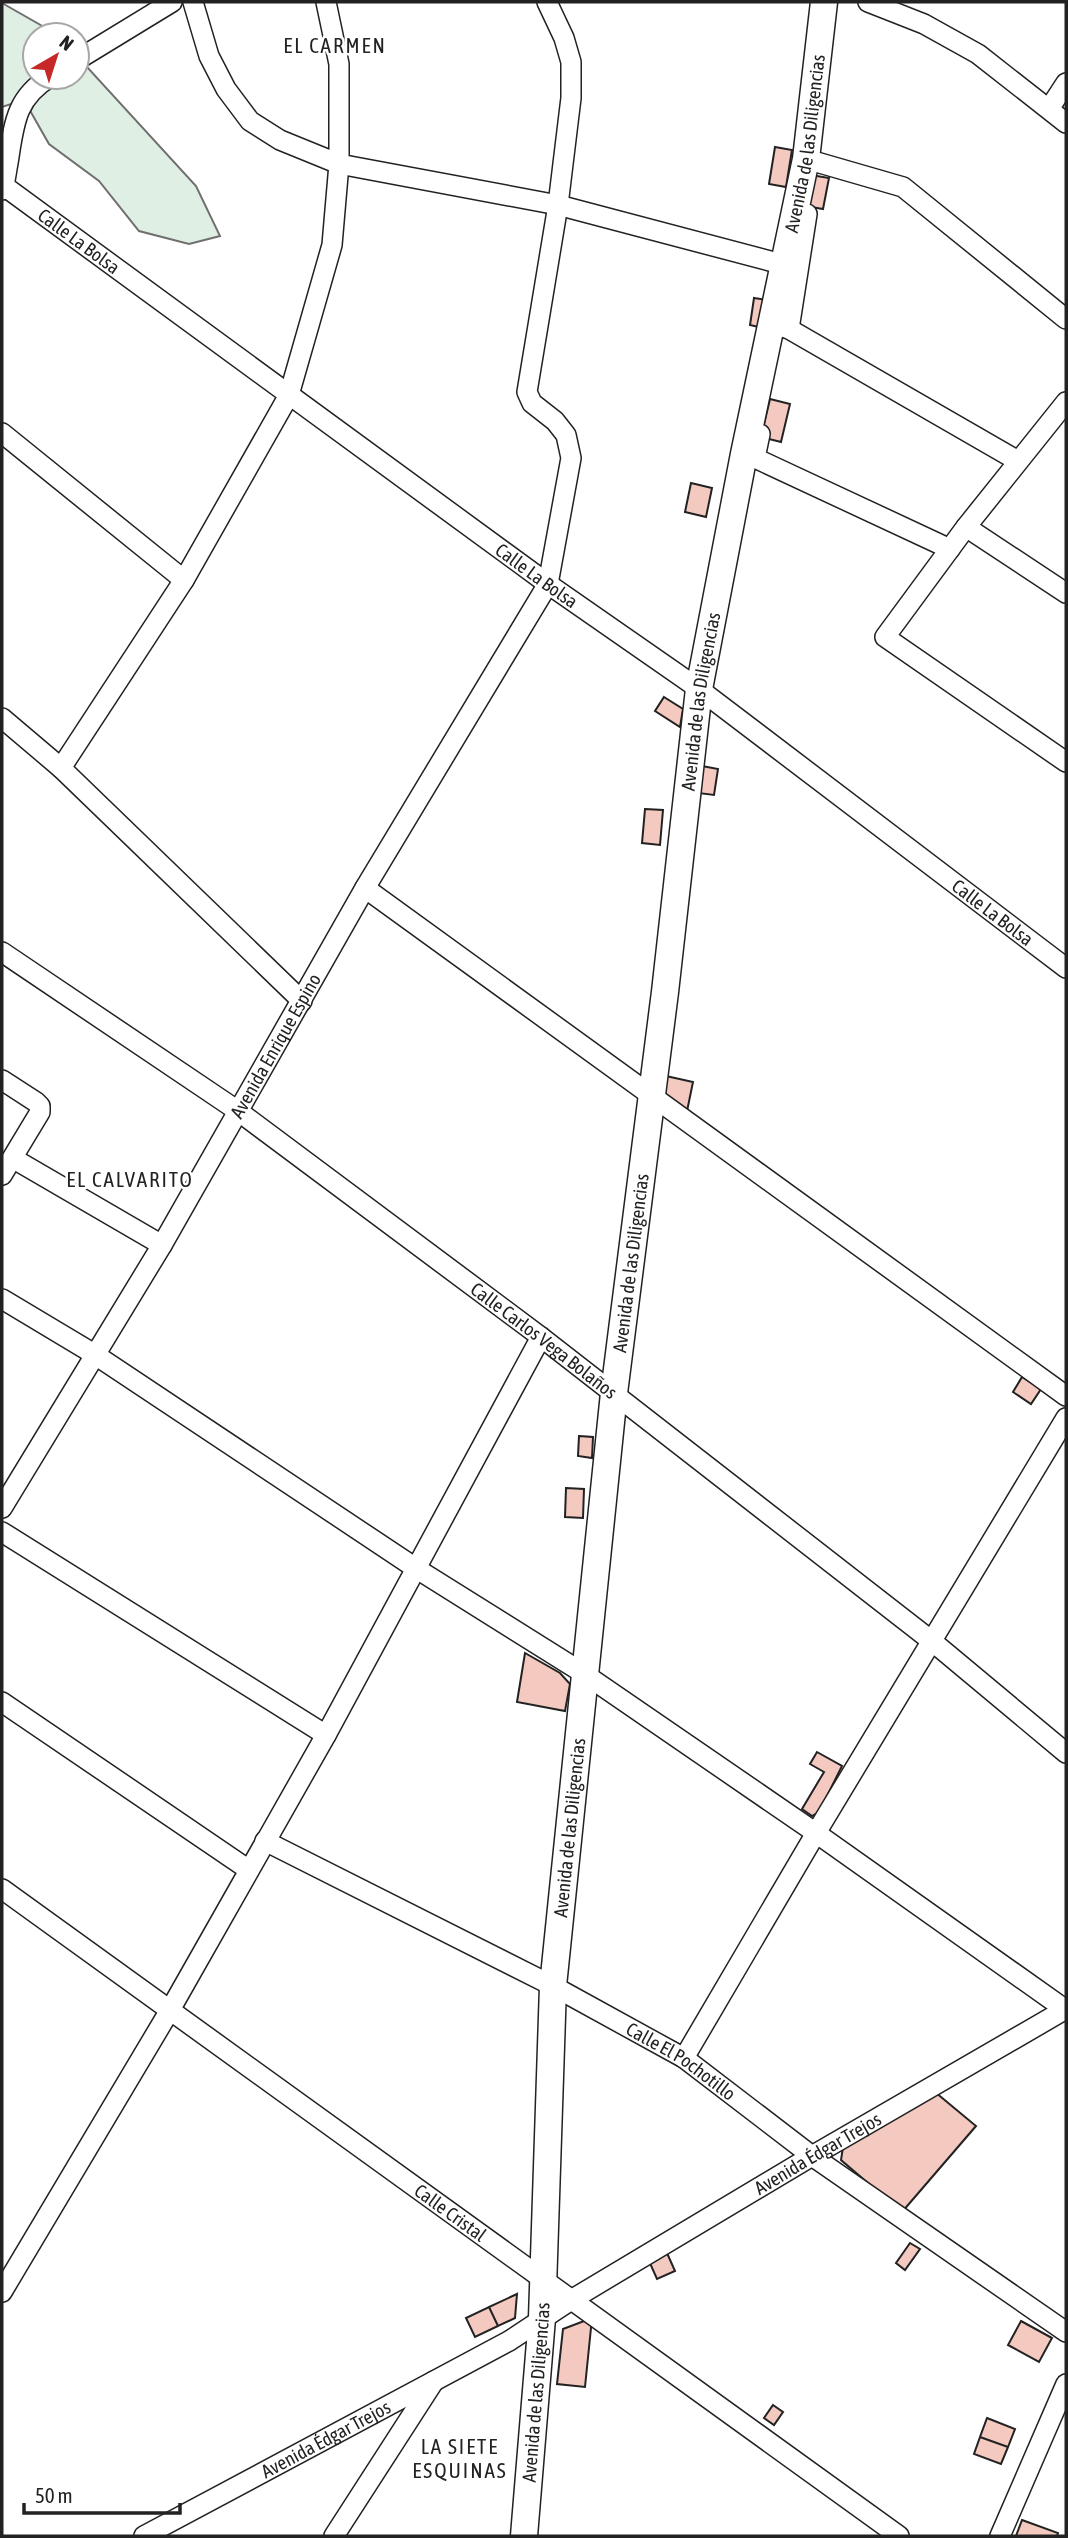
<svg xmlns="http://www.w3.org/2000/svg" width="1068" height="2538" font-family="'Asap Condensed',sans-serif">
	<style>
		.green { fill: #e0efe3; stroke: #6f6f6f; stroke-width: 2 }
		.building { fill: #f3c9c0; stroke: #222; stroke-width: 2 }
		.lines { fill: none; stroke-linecap: round; stroke-linejoin: round }
		.street-casing { stroke: #222; stroke-width: 22 }
		.secondary-casing { stroke: #222; stroke-width: 29 }
		.street { stroke: #fff; stroke-width: 19 }
		.secondary { stroke: #fff; stroke-width: 26 }
		.labels { text-anchor: middle; dominant-baseline: central; stroke-width: 5; stroke-linejoin: round; paint-order: stroke }
		.street-label { font-size: 19px; fill: #222; stroke: #fff }
		.neighbourhood-label { font-size: 21px; letter-spacing: 2px; fill: #222; stroke: #fff }
	</style>
	<rect width="100%" height="100%" fill="#fff"/>
	<path class="green" d="M2,3L58,35H35V77H77V56L196,186L220,236L189,244L139,231L99,181L49,144L24,100L2,107Z"/>
	<path class="building" d="M775,147L792,150L786,187L769,184Z
		M811,175L829,178L823,209L805,206Z
		M754,298L767,300L763,328L750,325Z
		M770,399L790,404L781,442L761,437Z
		M691,483L712,488L706,517L685,512Z
		M664,697L683,709L680,727L655,711Z
		M702,766L718,769L714,795L698,793Z
		M645,809L663,810L660,845L642,843Z
		M666,1076L693,1082L686,1116L663,1095Z
		M1022,1377L1041,1389L1031,1404L1013,1392Z
		M579,1436L593,1437L592,1458L578,1456Z
		M566,1488L584,1489L583,1518L565,1517Z
		M525,1653L560,1673L570,1684L565,1711L517,1702Z
		M817,1752L842,1766L819,1812L812,1816L802,1809L824,1772L810,1764Z
		M935,2092L976,2126L902,2212L841,2160L843,2147Z
		M910,2243L920,2249L905,2270L896,2263Z
		M667,2253L675,2271L657,2279L649,2261Z
		M517,2294L515,2318L498,2326L489,2307Z
		M489,2307L498,2326L475,2337L466,2318Z
		M592,2318L585,2387L557,2384L563,2329Z
		M1021,2321L1052,2338L1039,2362L1008,2345Z
		M773,2405L783,2412L774,2425L764,2418Z
		M987,2418L1015,2429L1008,2447L980,2437Z
		M980,2437L1008,2447L1001,2464L974,2454Z
		M1022,2520L1058,2533L1057,2536H1016Z"/>
	<g class="lines">
		<g class="street-casing">
			<g id="street">
				<path d="M193,2L209,56L226,89L250,121L280,140L339,164L558,205L785,265"/>
				<path d="M868,2L924,24L978,54L1066,123"/>
				<path d="M77,60L172,2"/>
				<path d="M1049,109L1066,83"/>
				<path d="M806,159L903,187L1066,319"/>
				<path id="s1" d="M4,186L548,584L699,689L1066,968"/>
				<path d="M2,190C6,181 6,172 8,163C14,125 15,98 50,77"/>
				<path d="M773,324L789,329L1018,461"/>
				<path d="M789,329L807,214"/>
				<path d="M1066,402L966,527L885,637L1066,762"/>
				<path d="M2,433L184,580"/>
				<path d="M760,434L755,458L950,549"/>
				<path d="M966,527L1066,593"/>
				<path d="M2,718L61,768L302,1001"/>
				<path d="M61,768L184,580L289,395L332,245L339,164V64L326,2"/>
				<path d="M365,888L1066,1396"/>
				<path id="s2" d="M2,952L238,1111L541,1337L933,1642L1066,1753"/>
				<path d="M2,1080L36,1102L40,1106V1112L2,1175"/>
				<path d="M14,1159L162,1245"/>
				<path d="M2,1299L94,1354L417,1569L583,1673L816,1833L1066,2010"/>
				<path id="s3" d="M2,1508L162,1245L365,888L548,584L571,458L566,435L555,421L532,403L527,392L558,205L571,98V62L564,38L547,2"/>
				<path d="M2,1532L326,1735"/>
				<path d="M2,1702L249,1870"/>
				<path id="s4" d="M265,1841L553,1986L684,2058L812,2156L1066,2332"/>
				<path id="s5" d="M2,1889L899,2536"/>
				<path d="M684,2058L816,1833L1066,1418"/>
				<path d="M2,2292L170,2010L326,1735L541,1337"/>
				<path id="s6" d="M144,2536L509,2341L571,2300L812,2156L1066,2009"/>
				<path d="M334,2536L434,2381"/>
				<path d="M1000,2536L1066,2384"/>
			</g>
		</g>
		<g class="secondary-casing">
			<g id="secondary">
				<path id="s7" d="M524,2536L542,2318L553,1986L614,1393L665,992L699,689L744,454L806,159L824,2"/>
			</g>
		</g>
		<use href="#street" class="street"/>
		<use href="#secondary" class="secondary"/>
	</g>
	<g class="labels">
		<g class="street-label">
			<text stroke="none"><textPath href="#s7" startOffset="2412">Avenida de las Diligencias</textPath></text>
			<text stroke="none"><textPath href="#s1" startOffset="93">Calle La Bolsa</textPath></text>
			<text stroke="none"><textPath href="#s1" startOffset="660">Calle La Bolsa</textPath></text>
			<text stroke="none"><textPath href="#s7" startOffset="1844">Avenida de las Diligencias</textPath></text>
			<text stroke="none"><textPath href="#s1" startOffset="1227">Calle La Bolsa</textPath></text>
			<text stroke="none"><textPath href="#s3" startOffset="537">Avenida Enrique Espino</textPath></text>
			<text stroke="none"><textPath href="#s7" startOffset="1278">Avenida de las Diligencias</textPath></text>
			<text stroke="none"><textPath href="#s2" startOffset="667">Calle Carlos Vega Bolaños</textPath></text>
			<text stroke="none"><textPath href="#s7" startOffset="710">Avenida de las Diligencias</textPath></text>
			<text stroke="none"><textPath href="#s4" startOffset="471">Calle El Pochotillo</textPath></text>
			<text stroke="none"><textPath href="#s6" startOffset="775">Avenida Édgar Trejos</textPath></text>
			<text stroke="none"><textPath href="#s5" startOffset="553">Calle Cristal</textPath></text>
			<text stroke="none"><textPath href="#s7" startOffset="144">Avenida de las Diligencias</textPath></text>
			<text stroke="none"><textPath href="#s6" startOffset="206">Avenida Édgar Trejos</textPath></text>
		</g>
		<g class="neighbourhood-label">
			<text x="335" y="45">EL CARMEN</text>
			<text x="130" y="1179">EL CALVARITO</text>
			<text x="460" y="2446">LA SIETE<tspan x="460" dy="24">ESQUINAS</tspan></text>
		</g>
	</g>
	<rect width="1068" height="2538" fill="none" stroke="#222222" stroke-width="7"/>
	<g transform="translate(56 56) rotate(39)"><circle r="33" fill="#ffffff" stroke="#a7a7a7" stroke-width="2"/>
	<path d="M0-5L12 26L0 18L-12 26Z" fill="#c62828"/>
	<text y="-10" font-size="19" font-weight="bold" text-anchor="middle" fill="#222222">N</text>
	</g>
	<path d="M24 2503v10h156v-10" fill="none" stroke="#222222" stroke-width="3.5"/>
	<text x="35" y="2503" font-size="21" fill="#222222" stroke="#ffffff" stroke-width="5" paint-order="stroke">50 m</text>
</svg>
